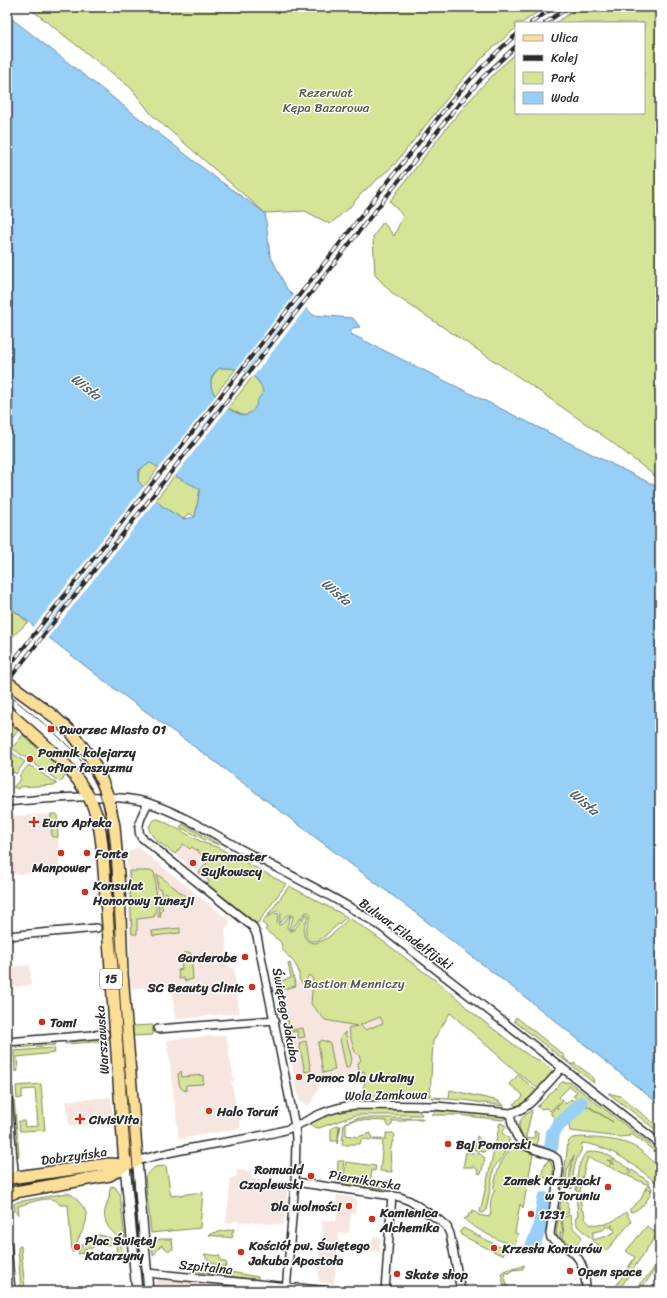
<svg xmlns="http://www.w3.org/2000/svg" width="667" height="1298" font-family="Sriracha,sans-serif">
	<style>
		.built { fill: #f7e6e0 }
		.green { fill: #d5e497; stroke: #808861; fill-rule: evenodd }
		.water { fill: #97cff6; stroke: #6c8da5; fill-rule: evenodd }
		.pier { fill: #fff }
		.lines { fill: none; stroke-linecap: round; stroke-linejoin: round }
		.river { stroke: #97cff6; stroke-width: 14 }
		.street-casing { stroke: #2b2b2b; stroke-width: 10 }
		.secondary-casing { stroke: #2b2b2b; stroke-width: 12 }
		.primary-casing { stroke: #2b2b2b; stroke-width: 14 }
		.street { stroke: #fff; stroke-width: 7 }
		.secondary { stroke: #fff; stroke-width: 9 }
		.primary { stroke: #fdde96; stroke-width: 11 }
		.tram { stroke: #2b2b2b; stroke-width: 1 }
		.rail-casing { stroke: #2b2b2b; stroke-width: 4 }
		.rail { stroke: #fff; stroke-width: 2.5; stroke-dasharray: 8; stroke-linecap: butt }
		.poi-dot { fill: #c8321e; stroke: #fff; stroke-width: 1.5 }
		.labels { text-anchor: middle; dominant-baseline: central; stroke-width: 3; stroke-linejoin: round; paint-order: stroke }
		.shield { fill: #fff; stroke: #6b6b6b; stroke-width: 1 }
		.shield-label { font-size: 12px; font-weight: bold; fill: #2b2b2b }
		.park-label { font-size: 13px; fill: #565946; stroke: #fff }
		.poi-label { font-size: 13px; font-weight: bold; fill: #2b2b2b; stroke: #fff; text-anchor: start }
		.street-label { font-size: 13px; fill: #2b2b2b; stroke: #fff }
		.water-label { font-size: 14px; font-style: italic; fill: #4b5c68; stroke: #fff }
	</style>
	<rect width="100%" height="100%" fill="#fff"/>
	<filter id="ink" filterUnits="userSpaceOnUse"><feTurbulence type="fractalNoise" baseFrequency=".025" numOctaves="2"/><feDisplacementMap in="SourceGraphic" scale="8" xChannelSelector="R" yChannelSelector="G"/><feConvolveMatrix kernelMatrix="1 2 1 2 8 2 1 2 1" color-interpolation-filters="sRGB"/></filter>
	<g filter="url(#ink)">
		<path class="built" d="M57,814L60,871L7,875V816Z
			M183,844L192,847L209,860L199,873L175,854Z
			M138,847L231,922L225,929L229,968H234L239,1013L175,1019L172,985L130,989L129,912L126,853Z
			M287,942L358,1025L380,1017L383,1024L354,1036L365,1076L355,1079L322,1078L316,1094L309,1106L299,1100L277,986L301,981L298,965Z
			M30,965L31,985L11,987L9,967Z
			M226,1035L234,1081H231L241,1128L179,1139L167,1040Z
			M111,1097L113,1122L69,1127L66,1101Z
			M237,1170L251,1171L250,1175L253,1179L288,1182L284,1225L235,1221L231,1223H226L231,1178L236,1177Z
			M337,1195L357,1198L355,1213H351L349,1233H339L334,1284L318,1282L320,1261L319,1260V1249H323L322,1220L336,1221L337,1214L334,1211Z
			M373,1236L381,1237L380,1252L371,1251Z
			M158,1279L221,1285L256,1289L255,1291H156L155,1282Z"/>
		<path class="green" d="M28,7H545L522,23H516V28L486,54L457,86L395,164L362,193L349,208L330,224L305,211L265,213L152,115L131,88Z
			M580,7H660V480L609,440L526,382L393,294L375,275L373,237L383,222L394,236L403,216L390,201C430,150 467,96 516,53V113H644V23H555Z
			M220,368H230L236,369L215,395C208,385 210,376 220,368Z
			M253,376L263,387V394C256,401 260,401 256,408C253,412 248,414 244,416L228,408Z
			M150,462L159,467L144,487L138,481L139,470Z
			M175,475L200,489L195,517L189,513L183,519L162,506L156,500Z
			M7,605L28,622L7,642Z
			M7,721L18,731L7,743Z
			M23,735L64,772L65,776L62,781H58L32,762L34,760L30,757L27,759L12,748Z
			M10,751L25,762L16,774L14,772L11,773L7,779V755Z
			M29,765L56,783V785L19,787L18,789L13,787L20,780L21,778L19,776Z
			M51,814H57L58,837H52Z
			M156,819L161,820L204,843L217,847L286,884L258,923H256L207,884L209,881L199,873L209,860L192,847L190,849L183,844L175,854C165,846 136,831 156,819Z
			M183,824L220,845L205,840L180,827Z
			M129,871H153L155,875L156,912L154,917L137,919V934H132Z
			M157,874L189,899L178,903L166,892L160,900L163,910L160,911L161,917H158L159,896H161V890L158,889Z
			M289,886L342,914L347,917L320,940C300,946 306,927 310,917L311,915L308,912L305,913L291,930L289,928L293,918L292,915H287L280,923L279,922L281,914L280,912L277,911L268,915Z
			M278,913L279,915L277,922L279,925L282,924L288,917L291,916L287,927L289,930L291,931L294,930L306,914L309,915C307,920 303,926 304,933C304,936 305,939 308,941C320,950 341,926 349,918C372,932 393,949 415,965C433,979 454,993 469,1010L517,1047L531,1057L541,1061L555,1073L540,1090L517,1072L450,1013L433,1041L430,1096L360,1095C364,1086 367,1081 364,1071L359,1072L358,1063L361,1060L359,1055L355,1053L348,1028L357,1026L325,1020L311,1004L313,979L309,975L303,985L302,984V982L299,980C301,966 291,960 283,950C281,947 282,945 281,942L265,930L267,927L262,923L266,917ZM380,1017L383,1023L365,1030L360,1025Z
			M180,928V933L153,936L152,931Z
			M184,953H191L193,979L184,981V978L179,979L178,970L182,969L181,961L184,960Z
			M290,963L296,986L280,990L284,1011H286L290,1030L303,1028L305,1037L298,1038L297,1031L286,1033L276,976L279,975L280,981L291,978L288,964Z
			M516,1017L565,1056L564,1058L573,1065L574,1063L592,1076L594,1083L514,1021Z
			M153,1025V1035L133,1036L132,1026Z
			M345,1032L352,1059L348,1068H346L340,1039L342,1035Z
			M107,1038V1041L65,1044V1042Z
			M322,1040L330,1043L335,1070L323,1073L318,1043Z
			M306,1041L311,1071L305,1072L299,1043Z
			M55,1042V1045L16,1048V1045Z
			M54,1048L55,1053L17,1057L18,1071L15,1072L14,1051Z
			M181,1071L182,1077L203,1075V1084L186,1085V1091C178,1089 179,1081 178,1074Z
			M518,1075L538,1092L523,1104L516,1106L513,1104L521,1099L523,1097L522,1094L509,1084Z
			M562,1082H568L572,1084L660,1152V1155L630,1133V1136L619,1137L570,1131C566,1119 577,1113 585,1105L613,1122L573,1096L577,1092L570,1086L559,1097L562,1100L550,1111L546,1108L541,1109L537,1107Z
			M41,1084L45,1130L20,1131L19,1121H24L25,1127L38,1126L35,1089L22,1090V1098L17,1099L16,1086Z
			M11,1087H13L19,1154L18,1157H17Z
			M450,1090L499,1101V1103L504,1105V1106L463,1100L431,1098V1097L449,1098Z
			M608,1093L620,1096L660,1128V1133Z
			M571,1099L578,1103L554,1126V1116L551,1115V1112L556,1107L558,1109L557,1106L563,1101L566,1104Z
			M352,1108L418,1109L422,1115H356L319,1128L313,1127L310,1123L329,1114Z
			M532,1110L526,1137L527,1139L535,1137L534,1131L538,1132L537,1145L546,1147L548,1131L551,1128H552L557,1144L555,1149C550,1151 532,1147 527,1144C523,1141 519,1129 519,1124C520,1118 528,1113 532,1110Z
			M435,1111H453L499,1115L506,1118L503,1120L457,1115H432Z
			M357,1118H421L424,1119H405V1121H392V1125L389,1127L386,1121L356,1120L346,1123V1135L357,1137L371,1133L372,1139H386V1133H393L395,1135C389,1147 390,1160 392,1172L380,1171L383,1141L363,1139L361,1140L360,1144H350L349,1145H342L344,1123Z
			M500,1123L505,1125L506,1127L502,1133L509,1139V1146L494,1168L486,1211L483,1213L480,1212Z
			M339,1125L338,1137L340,1126H341L337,1144V1141H331V1128Z
			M477,1136L481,1141L489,1146L484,1152L474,1150Z
			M581,1137C617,1140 635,1138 660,1170V1186C638,1167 611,1146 582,1143L581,1151L577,1158L574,1169L572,1189L569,1188L570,1171L574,1155L567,1171L566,1188L563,1187L568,1142L572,1138Z
			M513,1147L531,1153L533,1154L523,1208L520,1204L515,1233L518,1234L514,1247C497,1239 478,1231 464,1219L467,1217H469L468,1215L470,1213L472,1214L471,1212L473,1210L479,1215L489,1217L491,1213C489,1206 491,1196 495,1190H493C497,1171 499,1161 513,1147Z
			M596,1151L604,1153L613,1158L611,1161L607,1160L611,1162L610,1165L611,1163L615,1165L612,1162L614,1159L630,1169L627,1175L588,1157L584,1170L580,1192L576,1191C577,1178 577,1163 586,1153Z
			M466,1152L480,1154L485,1158L481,1174L478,1173L477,1169L474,1167H463Z
			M548,1160H550L553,1169V1179L541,1177L543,1169Z
			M338,1161H344L341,1183H337Z
			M346,1162L376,1166L375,1171L372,1170L370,1186L387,1187V1180L390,1181L391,1183L387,1189L343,1184Z
			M166,1166L171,1196L203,1192L200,1228L151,1233L145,1176L155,1167Z
			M632,1170L648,1181L652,1189C650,1198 641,1210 631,1212L629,1210L641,1199L645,1189L650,1192L651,1190L650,1189L648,1190L645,1188H647V1186L648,1185L650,1186L648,1184H646L628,1176Z
			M111,1186L115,1187L120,1194L125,1240H123C113,1234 102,1224 105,1210C106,1206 108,1202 109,1198C110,1194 109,1190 111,1186Z
			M67,1193C72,1194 76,1198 79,1202C98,1221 76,1233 74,1252H72L68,1205H60C53,1192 29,1204 18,1206L19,1215L15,1212L14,1204L17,1202Z
			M562,1193L566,1194V1197L569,1213L560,1216L563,1232L560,1233L561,1241L557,1238L556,1232Z
			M576,1195L580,1196L582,1211H584L585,1216L584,1218L591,1225L593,1224C606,1227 616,1220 626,1212L631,1222L606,1251L592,1240L604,1237L615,1232L614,1228L612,1229L611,1227L613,1225L608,1228L606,1225V1227L603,1230L593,1232V1238H591L578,1227L575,1220L578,1215Z
			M570,1215L573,1228L582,1237L576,1246L573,1244L566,1243L565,1240H563L562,1234L564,1233L562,1218Z
			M647,1226L654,1232L660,1226V1231L651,1243L618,1291H613L635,1257L626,1251Z
			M463,1228L506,1250L503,1255L497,1253L461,1235L460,1232Z
			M234,1229L233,1232L231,1233L233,1236L232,1238L209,1235L213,1233Z
			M98,1235C110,1236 120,1242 124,1253L117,1254L116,1244L112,1243L109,1245L102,1244L101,1246L97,1244L92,1248L84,1249V1253L78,1254C81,1243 88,1238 98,1235Z
			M161,1239H172L173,1249L169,1251L161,1245L153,1256L152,1241Z
			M21,1246L25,1291H21L18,1247Z
			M204,1254L220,1256V1260L227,1263L226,1267C216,1265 209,1264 204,1254Z
			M659,1254H660V1263L644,1285L641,1286V1290L638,1291V1285C647,1278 658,1266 659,1254Z
			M523,1265L525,1266H523V1269L512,1270L510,1273H504L508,1289H505L501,1273C509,1266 516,1271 523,1265Z
			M206,1269H214L258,1277V1280L192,1271V1270Z"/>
		<path class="water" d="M7,15L216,178L265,213L270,255L287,289L313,315L353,318L360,327L353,328L351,330V334L660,488V1105L530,1001L409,908L214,761L112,687L7,605ZM220,368C237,367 261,373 263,393C252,404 261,408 244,416C240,414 236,413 232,411C221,405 205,388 213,375C214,372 217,370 220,368ZM150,463L200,489L195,517L183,519L162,506L138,481L139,470Z"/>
		<path class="pier" d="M295,294L301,300L243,373L235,371Z
			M301,301L307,307L252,378L244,374Z
			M217,394L222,401L166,473L158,469Z
			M223,401L229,407L174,477L166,473Z
			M145,485L151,492L40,633L33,628Z
			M151,492L157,499L47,639L41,634Z"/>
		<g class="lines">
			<path class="river" d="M556,1128L581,1103
				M551,1148L553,1133
				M532,1247L539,1230L544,1199"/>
			<g class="street-casing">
				<path id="street" d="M7,802C50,799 94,793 137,800C167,806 211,832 239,848C285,873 333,895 377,924C387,931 396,939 406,946L660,1144
					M148,803C143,813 135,826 141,837L253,927L257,936L295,1126L296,1139L295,1182L286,1291
					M7,936L97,928
					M158,1029L275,1020
					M7,1042L105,1034
					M7,1084L13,1160L14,1169L10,1178
					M543,1089L562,1068
					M510,1113C513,1134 518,1145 539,1151C546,1153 552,1154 557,1159L559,1170L550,1234L551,1238L565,1247
					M137,1161C184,1146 234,1143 281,1131C295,1128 307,1120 320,1114C332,1109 343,1106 356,1105L436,1106L510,1113C523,1111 532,1102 540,1093
					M295,1182L400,1197L410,1201L439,1220L447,1227L450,1234L461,1291
					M7,1244L11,1291
					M567,1248C583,1257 586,1275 586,1291
					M147,1273L329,1291
					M385,1291L392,1195"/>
			</g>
			<g class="secondary-casing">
				<path id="secondary" d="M137,1161L148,1291
					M125,1165L137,1291"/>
			</g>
			<g class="primary-casing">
				<path id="primary" d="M7,682L52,715L71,732L91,758L101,779L108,797L114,826L119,887L122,974L137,1161L125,1165L110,1175L15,1192L11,1194
					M7,711C40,742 84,772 97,817C101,830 102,843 103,856L125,1165
					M10,1178L109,1164L125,1165"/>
			</g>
			<use href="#street" class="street"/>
			<use href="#secondary" class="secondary"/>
			<use href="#primary" class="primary"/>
			<path class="tram" d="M7,693C40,722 78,746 97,787C111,818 111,852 113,885C115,918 117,951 119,984C125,1086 135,1189 144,1291"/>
			<g class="rail-casing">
				<path id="rail" d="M531,23L554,7
					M545,23L569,7
					M7,669L448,105C469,80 491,56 516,35
					M7,682L454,110L483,77L516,46"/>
			</g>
			<use href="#rail" class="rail"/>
		</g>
	</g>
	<g class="poi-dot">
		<rect x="47" y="725" width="8" height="8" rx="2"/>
		<circle cx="30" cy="759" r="4"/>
		<path d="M32 816h4v4h4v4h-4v4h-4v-4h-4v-4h4z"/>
		<circle cx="61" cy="853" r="4"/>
		<circle cx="87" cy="853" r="4"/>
		<circle cx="193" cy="863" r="4"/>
		<circle cx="85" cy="892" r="4"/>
		<circle cx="245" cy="957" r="4"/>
		<circle cx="252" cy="987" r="4"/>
		<circle cx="42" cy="1022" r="4"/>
		<circle cx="299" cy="1077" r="4"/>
		<circle cx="209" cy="1111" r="4"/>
		<path d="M78 1113h4v4h4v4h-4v4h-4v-4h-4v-4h4z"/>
		<circle cx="448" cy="1144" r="4"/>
		<circle cx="311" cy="1176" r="4"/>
		<circle cx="608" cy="1187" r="4"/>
		<circle cx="349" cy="1206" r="4"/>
		<circle cx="531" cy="1214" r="4"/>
		<circle cx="372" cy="1219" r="4"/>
		<circle cx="77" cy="1247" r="4"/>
		<circle cx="494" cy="1248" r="4"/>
		<circle cx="241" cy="1252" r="4"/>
		<circle cx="570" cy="1271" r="4"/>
		<circle cx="397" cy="1274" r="4"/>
	</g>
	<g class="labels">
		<rect class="shield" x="100" y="969" width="22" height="20" rx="3"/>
		<g class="shield-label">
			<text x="111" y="979">15</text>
		</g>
		<g class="park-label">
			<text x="326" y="92">Rezerwat<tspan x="326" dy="15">Kępa Bazarowa</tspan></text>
			<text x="354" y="983">Bastion Menniczy</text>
		</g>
		<g class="poi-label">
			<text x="59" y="729">Dworzec Miasto 01</text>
			<text x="38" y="752">Pomnik kolejarzy<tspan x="38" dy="15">- ofiar faszyzmu</tspan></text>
			<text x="42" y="822">Euro Apteka</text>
			<text x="95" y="853">Fonte</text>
			<text x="201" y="856">Euromaster<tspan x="201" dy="15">Sujkowscy</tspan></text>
			<text x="61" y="867" text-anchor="middle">Manpower</text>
			<text x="93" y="885">Konsulat<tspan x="93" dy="15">Honorowy Tunezji</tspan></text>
			<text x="237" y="957" text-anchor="end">Garderobe</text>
			<text x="244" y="987" text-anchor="end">SC Beauty Clinic</text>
			<text x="50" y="1022">Tomi</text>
			<text x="307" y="1077">Pomoc Dla Ukrainy</text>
			<text x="217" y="1111">Halo Toruń</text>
			<text x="89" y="1119">CivisVita</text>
			<text x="456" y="1144">Baj Pomorski</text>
			<text x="303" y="1169" text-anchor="end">Romuald<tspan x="303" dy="15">Czaplewski</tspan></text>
			<text x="600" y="1180" text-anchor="end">Zamek Krzyżacki<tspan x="600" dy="15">w Toruniu</tspan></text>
			<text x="341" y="1206" text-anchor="end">Dla wolności</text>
			<text x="380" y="1212">Kamienica<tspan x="380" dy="15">Alchemika</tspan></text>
			<text x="539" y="1214">1231</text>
			<text x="85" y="1240">Plac Świętej<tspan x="85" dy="15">Katarzyny</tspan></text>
			<text x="249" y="1245">Kościół pw. Świętego<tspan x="249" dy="15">Jakuba Apostoła</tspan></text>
			<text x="502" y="1248">Krzesła Konturów</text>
			<text x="578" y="1271">Open space</text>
			<text x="405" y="1274">Skate shop</text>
		</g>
		<g class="street-label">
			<text transform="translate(406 934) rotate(36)">Bulwar Filadelfijski</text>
			<text transform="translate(286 1015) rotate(79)">Świętego Jakuba</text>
			<text transform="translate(102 1040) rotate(-94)">Warszawska</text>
			<text transform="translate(386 1095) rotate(-1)">Wola Zamkowa</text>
			<text transform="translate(74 1156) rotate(-8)">Dobrzyńska</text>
			<text transform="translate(365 1180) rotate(9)">Piernikarska</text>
			<text transform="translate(206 1267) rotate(6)">Szpitalna</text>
		</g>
		<g class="water-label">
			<text transform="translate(86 387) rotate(38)">Wisła</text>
			<text transform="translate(336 592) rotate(40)">Wisła</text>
			<text transform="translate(584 802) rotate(40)">Wisła</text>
		</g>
	</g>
	<rect width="667" height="1298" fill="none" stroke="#fff" stroke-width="24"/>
	<rect x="12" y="12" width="643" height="1274" fill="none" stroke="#2b2b2b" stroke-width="1.5" filter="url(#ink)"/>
	<rect x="515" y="22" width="130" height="92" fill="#ffffff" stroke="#aaaaaa"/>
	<rect x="523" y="35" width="20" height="6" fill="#fdde96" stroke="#aaaaaa"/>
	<text x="551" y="42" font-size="12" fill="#2b2b2b">Ulica</text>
	<rect x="523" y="55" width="20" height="6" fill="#2b2b2b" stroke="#aaaaaa"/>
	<text x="551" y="62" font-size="12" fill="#2b2b2b">Kolej</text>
	<rect x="523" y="72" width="20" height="12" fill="#d5e497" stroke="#aaaaaa"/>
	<text x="551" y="82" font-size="12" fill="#2b2b2b">Park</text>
	<rect x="523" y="92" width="20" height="12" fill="#97cff6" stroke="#aaaaaa"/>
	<text x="551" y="102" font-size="12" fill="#2b2b2b">Woda</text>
</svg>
